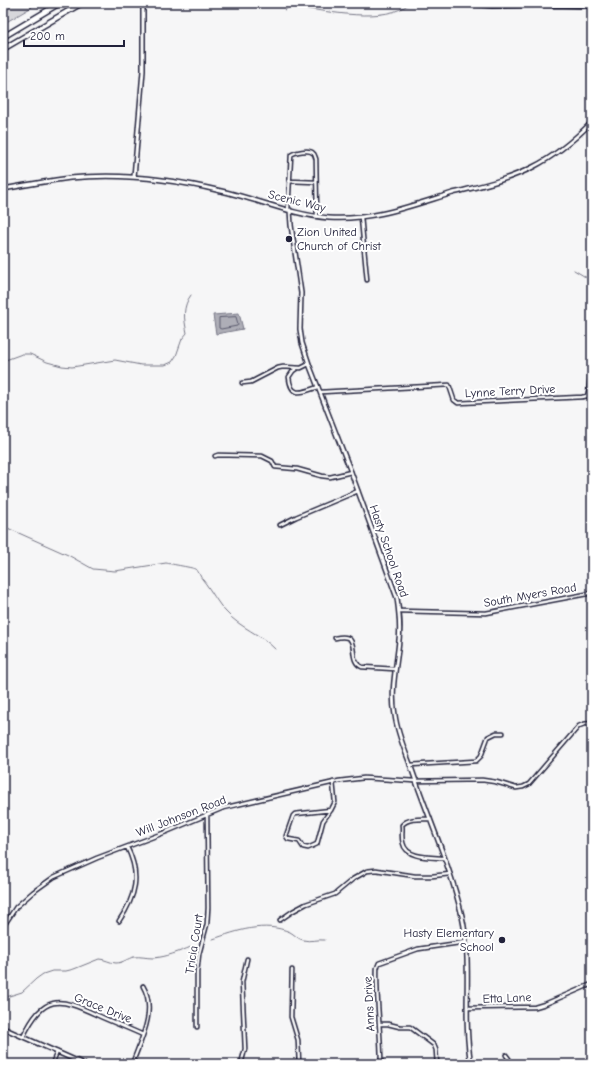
<svg xmlns="http://www.w3.org/2000/svg" width="595" height="1067" font-family="'Comic Neue',sans-serif">
	<style>
		.green { fill: #d7d7db; stroke: #7c7c8b }
		.water { fill: #aeaeb7; stroke: #767685 }
		.lines { fill: none; stroke-linecap: round; stroke-linejoin: round }
		.shore { stroke: #5a5a6d; stroke-width: 1 }
		.stream { stroke: #767685; stroke-width: 1 }
		.minor-casing { stroke: #22223b; stroke-width: 5.5 }
		.tertiary-casing { stroke: #22223b; stroke-width: 6 }
		.primary-casing { stroke: #22223b; stroke-width: 7 }
		.minor { stroke: #fff; stroke-width: 2.5 }
		.tertiary { stroke: #fff; stroke-width: 3 }
		.primary { stroke: #fff; stroke-width: 4 }
		.poi-dot { fill: #22223b; stroke: #fff; stroke-width: 1.5 }
		.labels { text-anchor: middle; dominant-baseline: central; stroke-width: 4; stroke-linejoin: round; paint-order: stroke }
		.street-label { font-size: 12px; fill: #22223b; stroke: #fff }
		.poi-label { font-size: 12px; fill: #22223b; stroke: #fff; text-anchor: start }
	</style>
	<rect width="100%" height="100%" fill="#f6f6f7"/>
	<filter id="ink" filterUnits="userSpaceOnUse"><feTurbulence type="fractalNoise" baseFrequency=".025" numOctaves="2"/><feDisplacementMap in="SourceGraphic" scale="8" xChannelSelector="R" yChannelSelector="G"/><feConvolveMatrix kernelMatrix="1 2 1 2 8 2 1 2 1" color-interpolation-filters="sRGB"/></filter>
	<g filter="url(#ink)">
		<path class="green" d="M3,3H31L32,7L3,24Z"/>
		<path class="water" d="M239,313L243,329L216,334L213,315Z"/>
		<g class="lines">
			<path class="shore" d="M236,317L238,324L237,326L221,329L219,328V318Z"/>
			<path class="stream" d="M285,10L289,7H296C326,11 386,25 410,3
				M574,270L592,281
				M3,361L22,354H30L47,362L62,366L72,367L115,360L141,365H165L172,362L176,356L182,339L187,333C184,319 182,307 191,295
				M3,526L68,555L93,569L115,571L166,563C171,564 194,568 196,569C199,572 200,577 203,580C211,590 218,604 226,612C240,628 261,634 275,649
				M213,939C237,931 264,921 290,932C294,934 298,939 303,940C310,942 317,939 325,940
				M3,998L22,992L36,979L43,974L52,971H66L74,969L99,959C105,959 110,963 116,963C123,963 128,958 134,957C140,956 146,958 153,958C167,957 178,952 191,947"/>
			<g class="minor-casing">
				<path id="minor" d="M466,4L492,6L553,5L592,6
					M289,181L316,182
					M288,210L291,155C295,152 309,149 313,153C315,154 315,157 316,159L317,216
					M361,217L367,280
					M296,369L293,371L289,377C291,399 303,392 318,387
					M242,383L251,382L278,368L283,367L301,368L309,364
					M321,392L449,385L454,400L458,403L582,397L587,396C591,387 588,377 592,368
					M215,456L218,455L262,456L272,461L275,467L297,469L322,476L330,477L351,472
					M280,525L296,517L358,491
					M399,611L486,613L592,593
					M335,638C364,631 345,660 362,667L395,669
					M410,765L476,761L481,756L488,737L496,733H503
					M331,810L295,814L293,816L286,836L288,839L299,841L303,847L308,848L317,844L323,821L331,810L335,802L333,782
					M430,819C420,819 408,818 402,825C403,831 401,837 403,843C406,859 432,857 444,858
					M280,920L293,911L306,904L335,894L353,879L367,871L376,870L415,876H432L450,874
					M119,921C136,896 141,875 127,847
					M3,927L16,907L33,892L54,877L97,858L166,832L223,808L339,781L364,778L415,781L482,780L496,782L516,788L523,787L529,784L579,726L584,724L592,723
					M292,970L291,1017L298,1040L299,1064
					M467,1008L535,1007L545,1004L592,984
					M379,1024H388L400,1027H410L434,1045L436,1050L437,1064
					M197,1027V972L199,954L207,924L208,908L207,815
					M23,1037C44,994 58,997 97,1015C112,1022 128,1028 143,1035
					M506,1055L509,1059V1064
					M52,1064L57,1052
					M132,1064C141,1040 157,1010 143,986
					M241,1064L245,1049L242,982L247,959
					M381,1064C381,1032 376,1000 377,968L379,963L418,949L466,942"/>
			</g>
			<g class="tertiary-casing">
				<path id="tertiary" d="M134,177L143,71V3
					M3,189C25,185 48,181 70,178C121,173 172,179 221,191C257,199 292,215 329,218C372,221 413,205 453,193C480,186 508,180 533,167C555,156 574,140 592,122
					M290,210L291,225L301,293L300,329L302,343L309,364L351,472L397,598C399,612 401,625 399,640C397,665 390,689 395,715C397,732 404,748 410,764C427,815 450,864 462,916C473,965 462,1015 471,1064
					M3,1028L84,1064"/>
			</g>
			<g class="primary-casing">
				<path id="primary" d="M3,37L60,3
					M3,49L82,3"/>
			</g>
			<use href="#minor" class="minor"/>
			<use href="#tertiary" class="tertiary"/>
			<use href="#primary" class="primary"/>
		</g>
	</g>
	<g class="poi-dot">
		<circle cx="289" cy="239" r="4"/>
		<circle cx="502" cy="940" r="4"/>
	</g>
	<g class="labels">
		<g class="street-label">
			<text transform="translate(297 201) rotate(14)">Scenic Way</text>
			<text transform="translate(510 391) rotate(-3)">Lynne Terry Drive</text>
			<text transform="translate(389 551) rotate(71)">Hasty School Road</text>
			<text transform="translate(530 595) rotate(-10)">South Myers Road</text>
			<text transform="translate(181 816) rotate(-21)">Will Johnson Road</text>
			<text transform="translate(194 944) rotate(-81)">Tricia Court</text>
			<text transform="translate(507 998) rotate(-2)">Etta Lane</text>
			<text transform="translate(369 1004) rotate(-93)">Anns Drive</text>
			<text transform="translate(103 1008) rotate(22)">Grace Drive</text>
		</g>
		<g class="poi-label">
			<text x="297" y="232">Zion United<tspan x="297" dy="14">Church of Christ</tspan></text>
			<text x="494" y="933" text-anchor="end">Hasty Elementary<tspan x="494" dy="14">School</tspan></text>
		</g>
	</g>
	<rect width="595" height="1067" fill="none" stroke="#fff" stroke-width="16"/>
	<rect x="8" y="8" width="579" height="1051" fill="none" stroke="#22223b" stroke-width="1.5" filter="url(#ink)"/>
	<path d="M24 40v6h100v-6" fill="none" stroke="#22223b" stroke-width="2"/>
	<text x="30" y="40" font-size="12" fill="#22223b" stroke="#ffffff" stroke-width="3" paint-order="stroke">200 m</text>
</svg>
